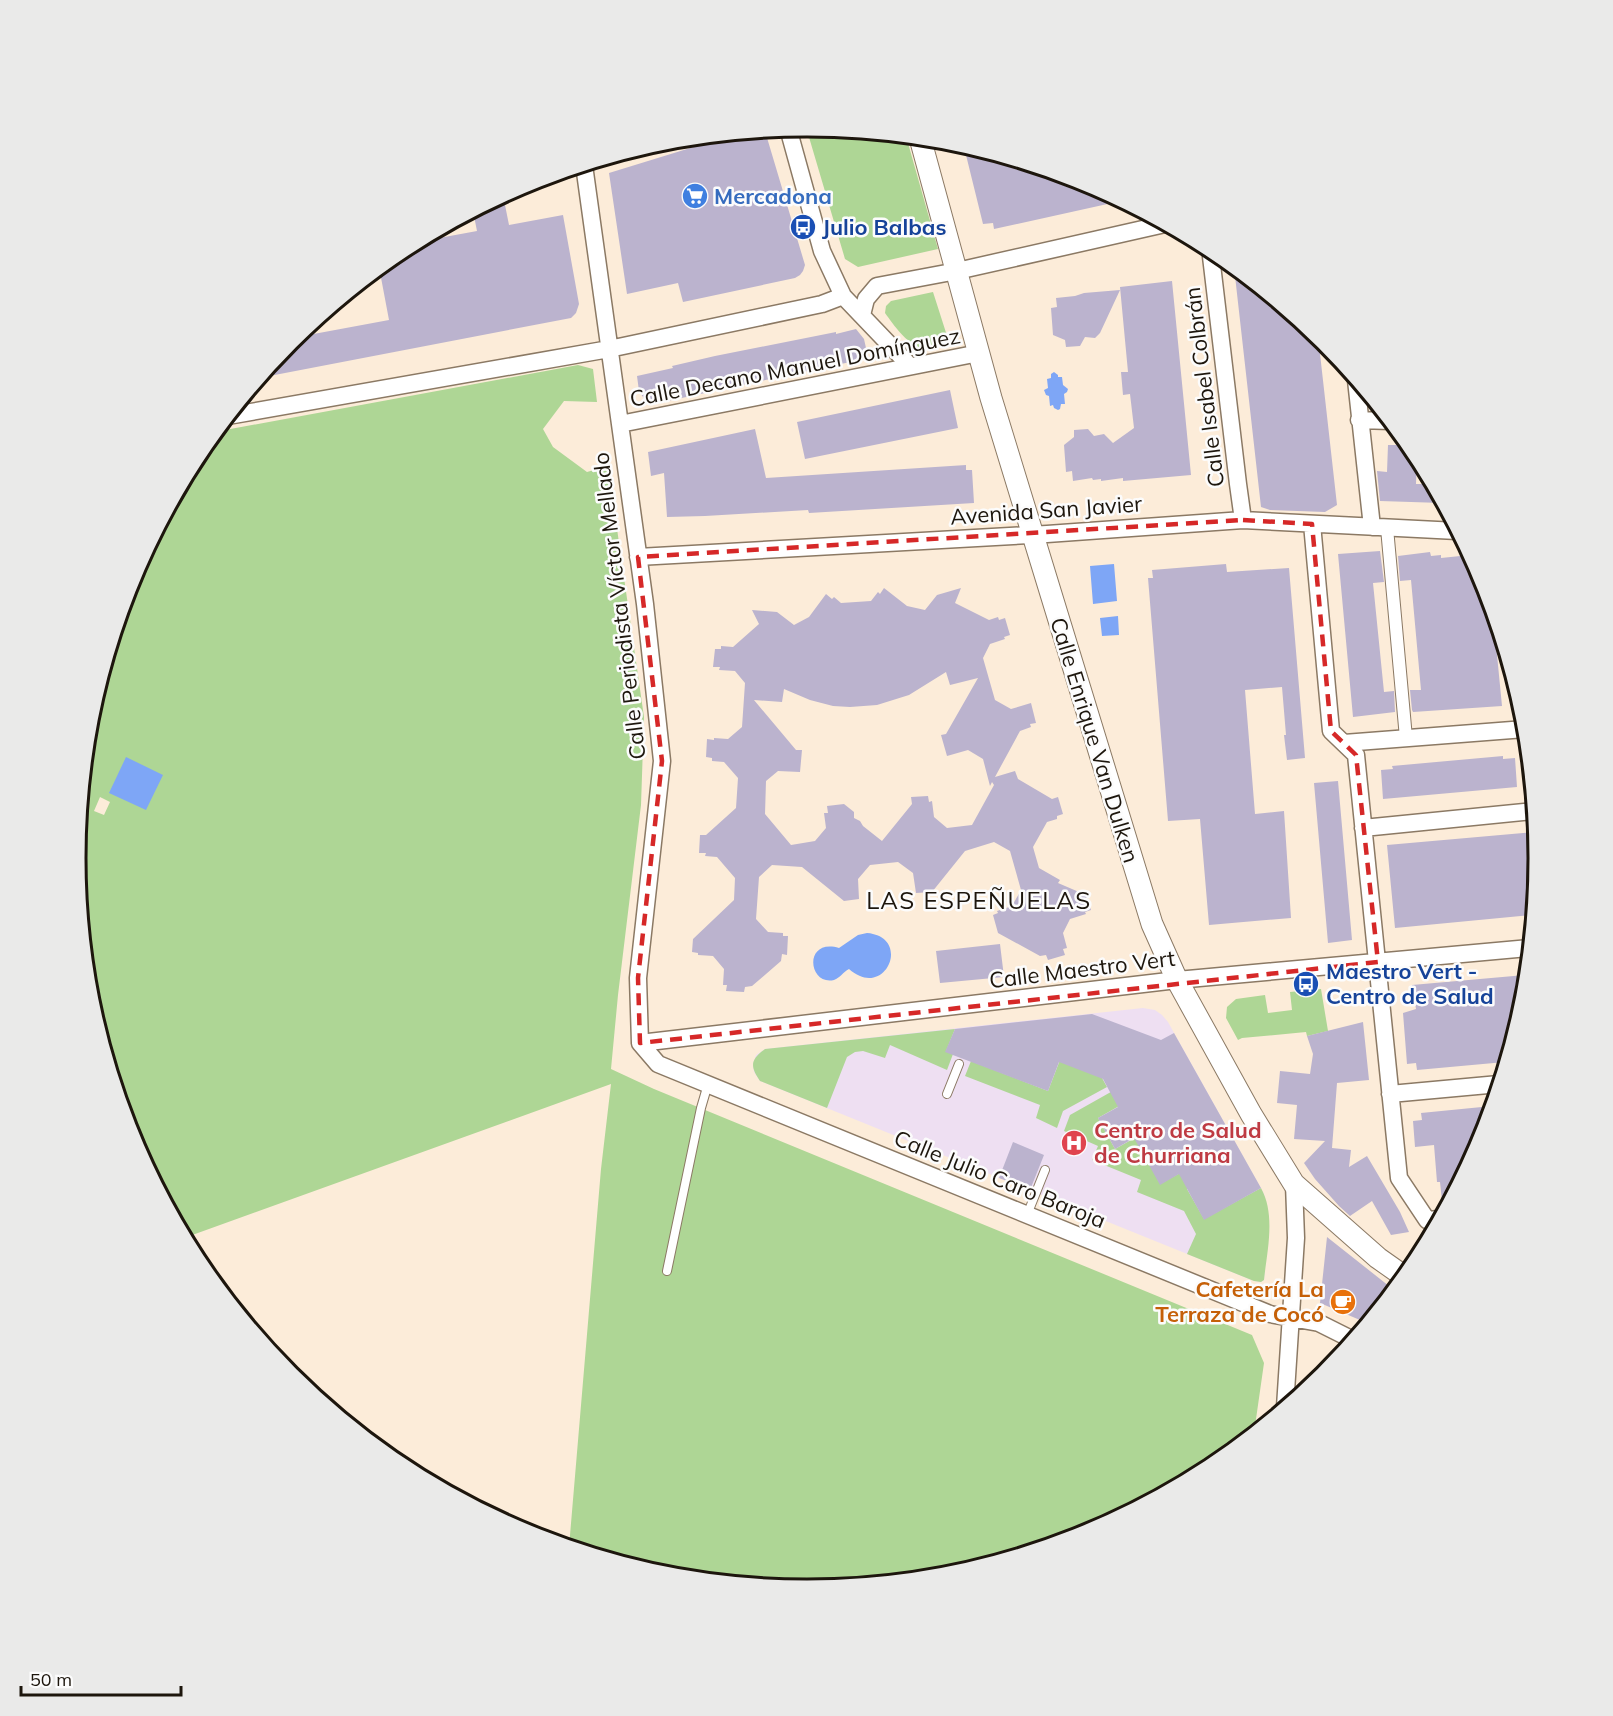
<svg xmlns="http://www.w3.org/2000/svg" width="1613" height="1716" font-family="Mulish,sans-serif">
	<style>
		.medical { fill: #eedff2 }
		.green { fill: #aed695; fill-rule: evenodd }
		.water { fill: #7ea6f6 }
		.building { fill: #bbb3ce; fill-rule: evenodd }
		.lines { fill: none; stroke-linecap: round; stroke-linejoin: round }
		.service-casing { stroke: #8b7964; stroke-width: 10 }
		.pedestrian-casing { stroke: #8b7964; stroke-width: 14 }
		.minor-casing { stroke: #8b7964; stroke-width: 19 }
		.tertiary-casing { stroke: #8b7964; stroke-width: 23 }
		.service { stroke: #fff; stroke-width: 8 }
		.pedestrian { stroke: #fff; stroke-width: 12 }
		.minor { stroke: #fff; stroke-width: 16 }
		.tertiary { stroke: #fff; stroke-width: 21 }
		.marked { fill: none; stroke: #d62828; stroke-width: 4.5; stroke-dasharray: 12 8; stroke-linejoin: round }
		.labels { text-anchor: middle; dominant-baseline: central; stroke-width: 5; stroke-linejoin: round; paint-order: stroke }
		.shop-label { font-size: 22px; font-weight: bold; fill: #366cbe; stroke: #fcfcfc; text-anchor: start }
		.transit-label { font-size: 22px; font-weight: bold; fill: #164399; stroke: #fcfcfc; text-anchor: start }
		.street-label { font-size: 22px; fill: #1d160d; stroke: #fcfcfc }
		.health-label { font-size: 22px; font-weight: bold; fill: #be3a42; stroke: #fcfcfc; text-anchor: start }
		.food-label { font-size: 22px; font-weight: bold; fill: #c56008; stroke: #fcfcfc; text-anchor: end }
		.neighbourhood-label { font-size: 24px; letter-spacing: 1.5px; fill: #1d160d; stroke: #fcfcfc }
		.rim { fill: none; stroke: #1d160d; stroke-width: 3 }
	</style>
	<rect width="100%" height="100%" fill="#fcecd9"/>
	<path class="medical" d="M1143,1008L1155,1010L1162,1015L1168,1022L1264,1194L1269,1220L1264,1280L1261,1282L1254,1281L760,1081L754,1072L753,1064L756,1055L765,1049Z"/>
	<path class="green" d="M806,127L906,136L938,249L858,267L845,259Z
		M933,292L949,342C941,344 932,348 925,348C910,349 893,324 885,313L886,306L891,301Z
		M578,365L593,369L597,402L564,401L543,429L553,447L587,472L608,466L644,717L641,805L618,995L611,1069L654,1089L1252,1335L1264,1363L1254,1433L1213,1466L1086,1534L949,1576L806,1589L663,1575L569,1547L601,1169L611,1084L184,1238L131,1138L89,1000L75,858L89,715L131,578L198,451L214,432ZM100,797L110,802L104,815L94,811Z
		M1321,989L1328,1031L1307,1036L1306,1032L1242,1038L1238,1040L1226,1018L1227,1007L1236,999L1265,995L1268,1013L1292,1010L1290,992Z
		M955,1029L946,1051L953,1054L947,1070L890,1045L885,1058L863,1051L855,1052L847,1057L827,1108L760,1081C750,1066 750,1060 765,1049Z
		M1065,1047L1097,1069L1107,1087L1063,1111L1057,1128L1036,1118L1040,1105L965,1076L971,1061L1048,1091Z
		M1141,1075L1149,1089L1098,1118L1115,1149L1188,1108L1160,1184L1215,1154L1222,1169L1187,1189L1204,1219L1261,1188C1276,1215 1267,1251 1264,1280L1261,1282L1254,1281L1187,1254L1196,1234L1184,1211L1137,1192L1141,1180L1092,1160L1098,1146L1064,1131L1070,1115Z"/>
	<path class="water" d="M1054,372L1058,375V377H1062L1063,385L1068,389L1067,392L1064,394L1065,404H1061L1060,409L1058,410L1054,408L1053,405L1050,406L1049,396L1046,395L1044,390L1048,388L1047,379L1051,378V374Z
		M1114,564L1117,601L1093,604L1090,566Z
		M1118,616L1119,635L1102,636L1100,618Z
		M126,757L163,775L146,810L109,793Z
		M867,933C913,937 885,1001 849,969C843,972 840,978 834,980C808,986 803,938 839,948L858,935Z"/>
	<path class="building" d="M765,131L805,265L803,271L800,275L795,278L683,302L678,283L627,294L609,173L739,133Z
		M984,151L1087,182L1121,201L994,229L993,223L983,224L966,155Z
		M503,195L509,225L563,215L579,304L576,313L571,318L259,378L292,338L389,320L379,267L400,250L412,243L477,231L473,211Z
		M1234,267L1318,336L1337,505L1325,512L1270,510L1261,507Z
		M1172,281L1191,475L1123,481V478L1101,481V479L1093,480L1092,478L1073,481L1072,471L1066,472L1064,445L1074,437V430L1088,429L1094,436L1104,434L1113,443L1134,428L1130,394L1123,395L1121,372H1128L1120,287Z
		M1120,290L1100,333L1095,338L1085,337L1080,346L1066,347L1065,340L1053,335L1051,308L1057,307L1056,298L1075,296L1084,293Z
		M856,329L864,339L866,348L862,357L855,361L658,403H652L645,400L639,391L637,376L673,368L672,366L715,356L836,332V334Z
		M950,390L958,428L805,459L797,422Z
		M755,429L766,478L966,465V470H972L974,503L809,513L808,510L705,516L667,517L664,473L651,476L648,452Z
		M1388,445H1409L1417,456L1416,484H1432L1442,503L1380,501L1377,471L1387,472Z
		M1380,551L1384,582L1373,583L1384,692L1394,691L1395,712L1353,717L1338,554Z
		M1430,552L1431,556L1441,555V558L1470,555L1482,578L1493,614L1502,706L1413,712L1412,710L1410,690H1421L1411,580L1400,581L1398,556Z
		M1226,564L1227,572L1289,568L1305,758L1287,760L1284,735H1286L1282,687L1245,690L1255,814L1284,811L1291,918L1209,925L1200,819L1168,821L1148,578H1153L1152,570Z
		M884,588L907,606L925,610L937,595L961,588L955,603L989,620L998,617L999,620L1005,618L1010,635L1004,637L1005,639L990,644L983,658L995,700L1011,709L1031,703L1036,723L1030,724L1031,727L1020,731L995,777L1015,771L1018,779L1052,799L1058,797L1063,814L1057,816V819L1047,822L1033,847L1039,868L1060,880L1058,883L1086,895L1091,910L1085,912L1086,914L1070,919L1063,933L1067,948L1063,949L1065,955L1048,960L1046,955L1040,956L998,933L993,915L998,913L997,911L1012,906L1021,890L1010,851L994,842L965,851L932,892L916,893L913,873L898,862L870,865L858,879L859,899L844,901L802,867L772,865L759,877L756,919L768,932L783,933V936H788L787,955L782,954L781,961L752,986L745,987L744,992L726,991L727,985H723L724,969L713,956L698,955V953L692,952L693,939L734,900L735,878L717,857L705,856L706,853H699L700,835H706L736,808L738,778L724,762L712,761V758L706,757L707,739L714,740V738L728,739L742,727L745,683L735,671L719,670L720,667H713L715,649H721V646L733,647L759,624L752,610L777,612L794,625L809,617L826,594L832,599L834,597L841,603L871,601L878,592L880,594ZM946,672L950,685L978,678L946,734L941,735L947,756L968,750L983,759L990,786L992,782L994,785L972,825L947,828L934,817L932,801L929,802L928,796L911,797L912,804L882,841L863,826L860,821L854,818V812L844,804L827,806L828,813H824L826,828L815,841L791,845L765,814L766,781L778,771L800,772L802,750H796L754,700L782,702L784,689L810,700L833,706L850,707L877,705L909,695Z
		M1503,756V759L1515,758L1517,787L1383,799L1381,770L1393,769L1392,766Z
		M1338,781L1352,940L1328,943L1314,783Z
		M1535,832L1538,858L1532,915L1395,928L1387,845Z
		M1000,944L1004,977L940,983L936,951Z
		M1525,975L1524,1001L1505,1062L1417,1070L1416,1063L1407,1064L1403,1013L1416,1009L1412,985Z
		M1092,1014L1161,1040L1174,1033L1261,1188L1204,1220L1179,1174L1160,1185L1134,1138L1115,1149L1098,1118L1118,1107L1103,1079L1059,1062L1048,1091L945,1052L955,1029Z
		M1363,1022L1369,1080L1337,1083L1332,1148L1351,1150L1349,1167L1367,1156L1400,1212L1409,1232L1391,1235L1372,1201L1350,1216L1339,1206L1315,1179L1304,1163L1325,1141L1294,1139L1297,1105L1277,1103L1280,1071L1310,1074L1313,1054L1307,1036Z
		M1492,1106L1482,1138L1443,1210L1440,1182H1437L1434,1145L1415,1147L1413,1121L1422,1120L1421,1113Z
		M1013,1142L1044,1155L1030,1190L999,1178Z
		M1327,1237L1394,1290L1367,1323L1320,1303Z"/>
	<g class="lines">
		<g class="service-casing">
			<path id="service" d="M947,1094L959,1064
				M1027,1215L1045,1170
				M667,1271L701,1108L708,1084"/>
		</g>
		<g class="pedestrian-casing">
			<path id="pedestrian" d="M1387,528L1406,738"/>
		</g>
		<g class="minor-casing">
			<path id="minor" d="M788,128L822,251L843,296L910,366
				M584,165L645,604L662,761L638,978L640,1043
				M1210,248L1238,484L1243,520
				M862,315L866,299L877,286L957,271L1165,224
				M1356,380L1372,527
				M228,416L609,349L822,304L843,296
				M1359,420L1390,421
				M620,424L979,353
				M1312,524L1331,731L1356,755L1399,1178L1427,1220L1439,1219
				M638,557L1047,534L1243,520L1457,531
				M1344,743L1525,729
				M1363,828L1533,811
				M640,1043L1177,980L1529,948
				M640,1043L658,1064L1270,1314L1319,1323L1353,1340
				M1390,1094L1499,1084
				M1285,1407L1296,1238L1294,1184"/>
		</g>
		<g class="tertiary-casing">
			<path id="tertiary" d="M920,138L991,398L1152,924L1177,980L1251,1114L1294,1184L1378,1258L1405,1277"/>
		</g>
		<use href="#service" class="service"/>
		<use href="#pedestrian" class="pedestrian"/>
		<use href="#minor" class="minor"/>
		<use href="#tertiary" class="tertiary"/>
	</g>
	<path class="marked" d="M1243,520L1312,524L1331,731L1356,755L1378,962L640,1043L638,978L662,761L638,557Z"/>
	<defs>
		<g id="supermarket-disc" transform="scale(1.35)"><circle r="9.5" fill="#3f7fe0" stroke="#fcfcfc"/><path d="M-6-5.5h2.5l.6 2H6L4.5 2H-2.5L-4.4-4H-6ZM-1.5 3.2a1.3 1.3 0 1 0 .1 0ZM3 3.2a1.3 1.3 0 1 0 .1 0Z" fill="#fff"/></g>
		<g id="bus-disc" transform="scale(1.35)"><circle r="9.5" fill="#1a4fb4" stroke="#fcfcfc"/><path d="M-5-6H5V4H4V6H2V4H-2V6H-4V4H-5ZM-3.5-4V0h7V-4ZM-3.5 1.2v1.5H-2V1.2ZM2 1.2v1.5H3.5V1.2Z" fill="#fff"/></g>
		<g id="hospital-disc" transform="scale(1.35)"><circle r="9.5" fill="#e0444e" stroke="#fcfcfc"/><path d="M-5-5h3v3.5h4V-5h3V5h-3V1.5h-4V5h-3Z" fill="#fff"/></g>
		<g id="cafe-disc" transform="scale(1.35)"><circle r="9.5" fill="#e8710a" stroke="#fcfcfc"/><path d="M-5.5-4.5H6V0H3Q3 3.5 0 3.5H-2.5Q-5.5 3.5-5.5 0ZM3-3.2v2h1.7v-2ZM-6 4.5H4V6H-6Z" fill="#fff"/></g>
	</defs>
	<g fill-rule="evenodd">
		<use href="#supermarket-disc" x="695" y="196"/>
		<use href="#bus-disc" x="803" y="227"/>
		<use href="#bus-disc" x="1306" y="984"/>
		<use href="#hospital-disc" x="1074" y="1143"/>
		<use href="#cafe-disc" x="1343" y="1302"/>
	</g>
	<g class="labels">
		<g class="shop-label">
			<text x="714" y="196">Mercadona</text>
		</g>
		<g class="transit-label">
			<text x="822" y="227">Julio Balbas</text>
			<text x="1326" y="971">Maestro Vert -<tspan x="1326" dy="25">Centro de Salud</tspan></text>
		</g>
		<g class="street-label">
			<text transform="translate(795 367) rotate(-11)">Calle Decano Manuel Domínguez</text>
			<text transform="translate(1204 387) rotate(-97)">Calle Isabel Colbrán</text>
			<text transform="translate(1046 510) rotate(-4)">Avenida San Javier</text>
			<text transform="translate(619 606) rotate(-97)">Calle Periodista Víctor Mellado</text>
			<text transform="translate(1095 740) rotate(73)">Calle Enrique Van Dulken</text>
			<text transform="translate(1082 969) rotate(-7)">Calle Maestro Vert</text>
			<text transform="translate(1000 1179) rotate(22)">Calle Julio Caro Baroja</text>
		</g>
		<g class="health-label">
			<text x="1094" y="1130">Centro de Salud<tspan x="1094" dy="25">de Churriana</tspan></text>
		</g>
		<g class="food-label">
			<text x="1324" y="1289">Cafetería La<tspan x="1324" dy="25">Terraza de Cocó</tspan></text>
		</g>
		<g class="neighbourhood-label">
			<text x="979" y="900">LAS ESPEÑUELAS</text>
		</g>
	</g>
	<path d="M0 0H1613V1716H0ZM86 858a721 721 0 1 1 1442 0a721 721 0 1 1-1442 0Z" fill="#eaeae9" fill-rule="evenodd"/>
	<path class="rim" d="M86 858a721 721 0 1 1 1442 0a721 721 0 1 1-1442 0Z"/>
	<path d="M21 1686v9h160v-9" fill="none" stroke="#1d160d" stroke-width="3"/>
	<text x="30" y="1686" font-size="18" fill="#1d160d" stroke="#fcfcfc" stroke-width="4.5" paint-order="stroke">50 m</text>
</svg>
